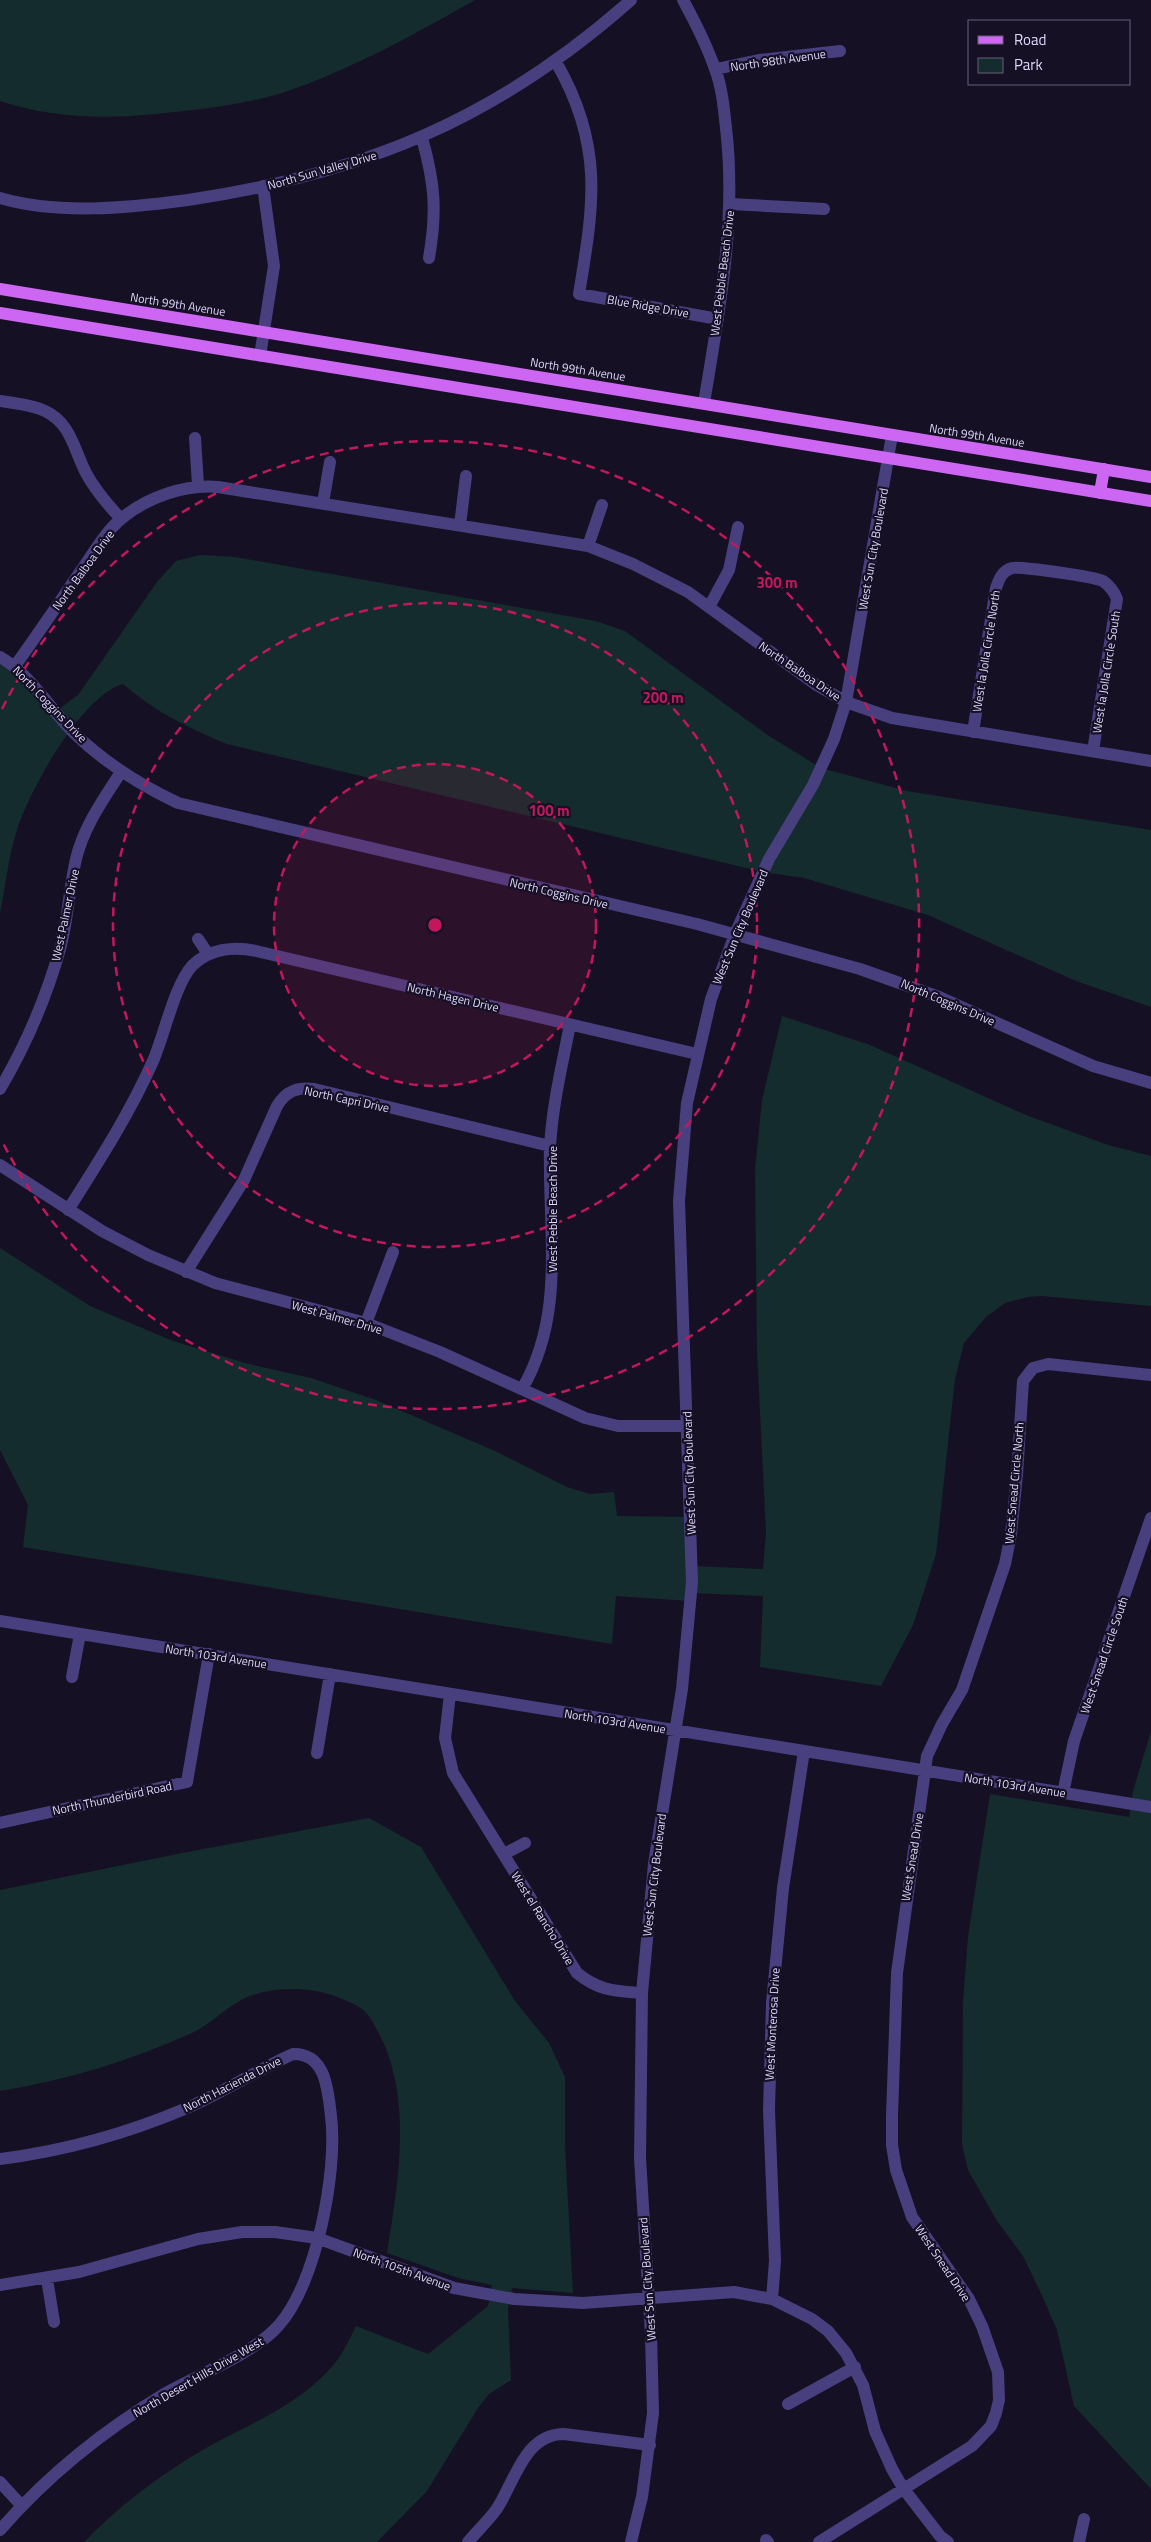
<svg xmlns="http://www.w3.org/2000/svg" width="1151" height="2542" font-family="'Titillium Web',sans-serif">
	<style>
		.green { fill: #142c2d }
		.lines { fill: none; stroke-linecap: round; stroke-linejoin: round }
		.minor { stroke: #483f7f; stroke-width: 12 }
		.major { stroke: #cc66f3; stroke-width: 12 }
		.ring { fill: none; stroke: #c2185b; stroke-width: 2.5; stroke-dasharray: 9 6 }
		.labels { text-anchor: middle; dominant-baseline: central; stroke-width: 4.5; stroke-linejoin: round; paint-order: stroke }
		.street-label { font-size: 12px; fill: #ded6fc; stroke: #161024 }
		.centre { fill: #c2185b; stroke: #161024; stroke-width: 2.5 }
		.ring-label { font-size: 15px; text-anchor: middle; font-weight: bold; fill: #c2185b; stroke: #161024; stroke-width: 4.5; stroke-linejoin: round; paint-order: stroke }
	</style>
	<rect width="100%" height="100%" fill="#161024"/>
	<path class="green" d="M0,0H475C415,34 354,68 288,91C246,105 201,109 157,114C104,119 51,118 0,101Z
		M200,555L235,557L596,621L625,631L766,734L821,768L907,791L1151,830V1007L1076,981L928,915L804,878L763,872L227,744C188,728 154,711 123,684C82,695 29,791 17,830C8,857 6,885 0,913V657L56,711L78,695L157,582L176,561Z
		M782,1016L870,1045L1026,1115L1108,1145L1151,1156V1306L1042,1296L1028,1297L1005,1303L986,1317L964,1343L955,1379L936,1554L913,1625L881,1686L760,1667L763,1596L692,1593L691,1601L616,1596L612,1644L23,1547L28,1505L0,1450V1248L90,1306L173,1341L249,1364L311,1378L376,1400L495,1451L567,1487L590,1494L614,1492L617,1516L690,1517L692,1566L763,1569L766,1533L757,1351L755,1169L762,1100Z
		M1151,1731V2489L1074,2406L1057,2330L1040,2291L1023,2256L997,2221L968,2170L962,2144L963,2003L968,1936L990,1794L1129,1817L1133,1791Z
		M369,1818L421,1847L515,2001L549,2043L565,2077V2146L573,2293L512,2288L508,2309L511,2380L489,2394L478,2408L427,2491L377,2542H84C115,2510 152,2481 191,2457C237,2428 290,2412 328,2371C341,2358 348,2342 356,2326L428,2354L488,2306L492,2285L458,2278L387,2253C398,2183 414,2096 377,2030C373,2022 369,2015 362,2009C354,2003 344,2000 335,1996C310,1987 281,1987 256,1994C231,2001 215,2022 192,2033C130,2061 67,2080 0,2091V1890L182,1853Z"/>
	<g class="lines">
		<path class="minor" d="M683,0C695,22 707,46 715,69C722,87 724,109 726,128C737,221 719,312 704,403
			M556,62C604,145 594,204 579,294L718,319
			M716,69L759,60L840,51
			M422,138C435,184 437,211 429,258
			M0,198C59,215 127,208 188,200C363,174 497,119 631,0
			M731,204L824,209
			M260,356L274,266L263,186
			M0,401C14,403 33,405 45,411C71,423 74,450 86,473C95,490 108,505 121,519
			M195,438L198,485
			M323,503L330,462
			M460,525L466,476
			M588,546L602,505
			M709,607L729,570L738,527
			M0,657C31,675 49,708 74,733C105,763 140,785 178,803L697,924L860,969L939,997L1093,1066L1151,1083
			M15,666C37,635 59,603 80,572C93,554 105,532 122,518C148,497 185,484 218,487L588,546L633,564L688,592L815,684L846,702L892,718L1151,761
			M973,732L996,588C999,579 1002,571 1012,568C1021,566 1095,577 1103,581C1110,586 1114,591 1117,599L1093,751
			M198,939L208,954
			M0,1089C26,1045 46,998 60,949C68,920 69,889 76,859C84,826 103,800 121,772
			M0,1165L102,1231L148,1255L215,1283L366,1323L440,1352L585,1418L618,1426H688
			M68,1210C99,1161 130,1113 153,1061C164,1036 175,984 192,966C209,949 233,946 256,951L697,1054
			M186,1272L244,1180L277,1106C286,1091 297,1087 314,1089L550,1146
			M366,1323L393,1252
			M522,1389C566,1314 548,1231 550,1148C552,1107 562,1065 570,1025
			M0,1621L1151,1807
			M72,1677L80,1634
			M450,1694L445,1738L453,1773L577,1973C599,1991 615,1991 642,1993
			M317,1753L330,1674
			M1063,1793L1074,1741L1151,1518
			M0,1823L187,1782L209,1654
			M504,1854L525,1843
			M0,2159C64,2151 128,2133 187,2108C224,2092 257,2070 293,2054C326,2053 328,2091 331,2116C338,2171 316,2284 279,2325C255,2353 200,2374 166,2393C104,2430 47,2476 0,2530
			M47,2279L54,2322
			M0,2285L79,2272L198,2239L242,2232H275L317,2238L454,2288L514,2299L583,2303L734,2292L772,2299L812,2319L828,2331L846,2353L863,2385L875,2431L892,2469L903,2488L940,2536L948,2542
			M772,2299L775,2261L769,2110L772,2003L783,1888L804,1751
			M788,2404L855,2367
			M0,2482L21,2505
			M766,2540L768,2542
			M468,2542C477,2531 488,2521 496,2510C515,2482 524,2434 564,2434L650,2445
			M631,2542L642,2497L653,2413L651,2335L640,2158L642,1993L654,1864L682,1689L692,1582L679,1201L687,1103L711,999L735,934L769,859L813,785L834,739L846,702L892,435
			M819,2542L972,2446L991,2426L996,2413L999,2400L998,2372L982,2326L969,2299L912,2217L896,2170L892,2145V2116L897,1973L927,1756L942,1724L962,1690L1005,1564L1011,1534L1017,1475L1023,1381L1033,1368L1048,1364L1151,1375
			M1079,2542L1084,2519"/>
		<path class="major" d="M0,289L1151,477
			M0,313L1151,501
			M1100,493L1104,469"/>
	</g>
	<circle cx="435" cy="925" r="161" fill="#c2185b" fill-opacity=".12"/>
	<g class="ring">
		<circle cx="435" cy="925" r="161"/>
		<circle cx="435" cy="925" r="322"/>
		<path d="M2 709A484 484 0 1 1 2 1141"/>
	</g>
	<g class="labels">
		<g class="street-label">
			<text transform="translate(778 60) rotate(-8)">North 98th Avenue</text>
			<text transform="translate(322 170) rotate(-16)">North Sun Valley Drive</text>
			<text transform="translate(722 273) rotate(-83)">West Pebble Beach Drive</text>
			<text transform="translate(178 304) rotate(9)">North 99th Avenue</text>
			<text transform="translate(648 306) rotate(10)">Blue Ridge Drive</text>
			<text transform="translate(578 369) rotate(9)">North 99th Avenue</text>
			<text transform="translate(977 435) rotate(9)">North 99th Avenue</text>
			<text transform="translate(873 549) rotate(-80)">West Sun City Boulevard</text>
			<text transform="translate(83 570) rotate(-54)">North Balboa Drive</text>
			<text transform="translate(986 651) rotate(-81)">West la Jolla Circle North</text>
			<text transform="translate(800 671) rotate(34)">North Balboa Drive</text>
			<text transform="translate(1106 672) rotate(-81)">West la Jolla Circle South</text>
			<text transform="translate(50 704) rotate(46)">North Coggins Drive</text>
			<text transform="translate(559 893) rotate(13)">North Coggins Drive</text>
			<text transform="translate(65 915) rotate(-78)">West Palmer Drive</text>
			<text transform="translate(740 927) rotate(-67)">West Sun City Boulevard</text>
			<text transform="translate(453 997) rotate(13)">North Hagen Drive</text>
			<text transform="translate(948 1002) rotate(23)">North Coggins Drive</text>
			<text transform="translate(347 1099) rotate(12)">North Capri Drive</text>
			<text transform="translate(552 1209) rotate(-90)">West Pebble Beach Drive</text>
			<text transform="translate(337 1317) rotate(16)">West Palmer Drive</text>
			<text transform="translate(689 1473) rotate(-92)">West Sun City Boulevard</text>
			<text transform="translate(1014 1483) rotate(-85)">West Snead Circle North</text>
			<text transform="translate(1104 1655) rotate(-71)">West Snead Circle South</text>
			<text transform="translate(216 1656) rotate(9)">North 103rd Avenue</text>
			<text transform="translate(615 1721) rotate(9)">North 103rd Avenue</text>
			<text transform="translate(1015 1785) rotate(9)">North 103rd Avenue</text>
			<text transform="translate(112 1798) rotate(-12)">North Thunderbird Road</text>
			<text transform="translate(912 1857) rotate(-81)">West Snead Drive</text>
			<text transform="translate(654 1875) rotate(-83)">West Sun City Boulevard</text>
			<text transform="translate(543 1918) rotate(58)">West el Rancho Drive</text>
			<text transform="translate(772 2024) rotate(-87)">West Monterosa Drive</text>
			<text transform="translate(232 2084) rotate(-27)">North Hacienda Drive</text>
			<text transform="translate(943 2263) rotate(56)">West Snead Drive</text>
			<text transform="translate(402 2269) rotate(20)">North 105th Avenue</text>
			<text transform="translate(647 2279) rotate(-94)">West Sun City Boulevard</text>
			<text transform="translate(198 2377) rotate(-30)">North Desert Hills Drive West</text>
		</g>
	</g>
	<circle cx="435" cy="925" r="8" class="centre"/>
	<g class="ring-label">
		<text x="777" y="588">300 m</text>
		<text x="663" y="703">200 m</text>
		<text x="549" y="816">100 m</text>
	</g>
	<rect x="968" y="20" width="162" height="65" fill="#161024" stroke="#665f7a"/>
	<rect x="978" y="36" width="25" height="8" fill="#cc66f3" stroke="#665f7a"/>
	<text x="1014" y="45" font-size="15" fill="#ded6fc">Road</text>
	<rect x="978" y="58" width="25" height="15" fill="#142c2d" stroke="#665f7a"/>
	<text x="1014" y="70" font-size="15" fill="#ded6fc">Park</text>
</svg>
